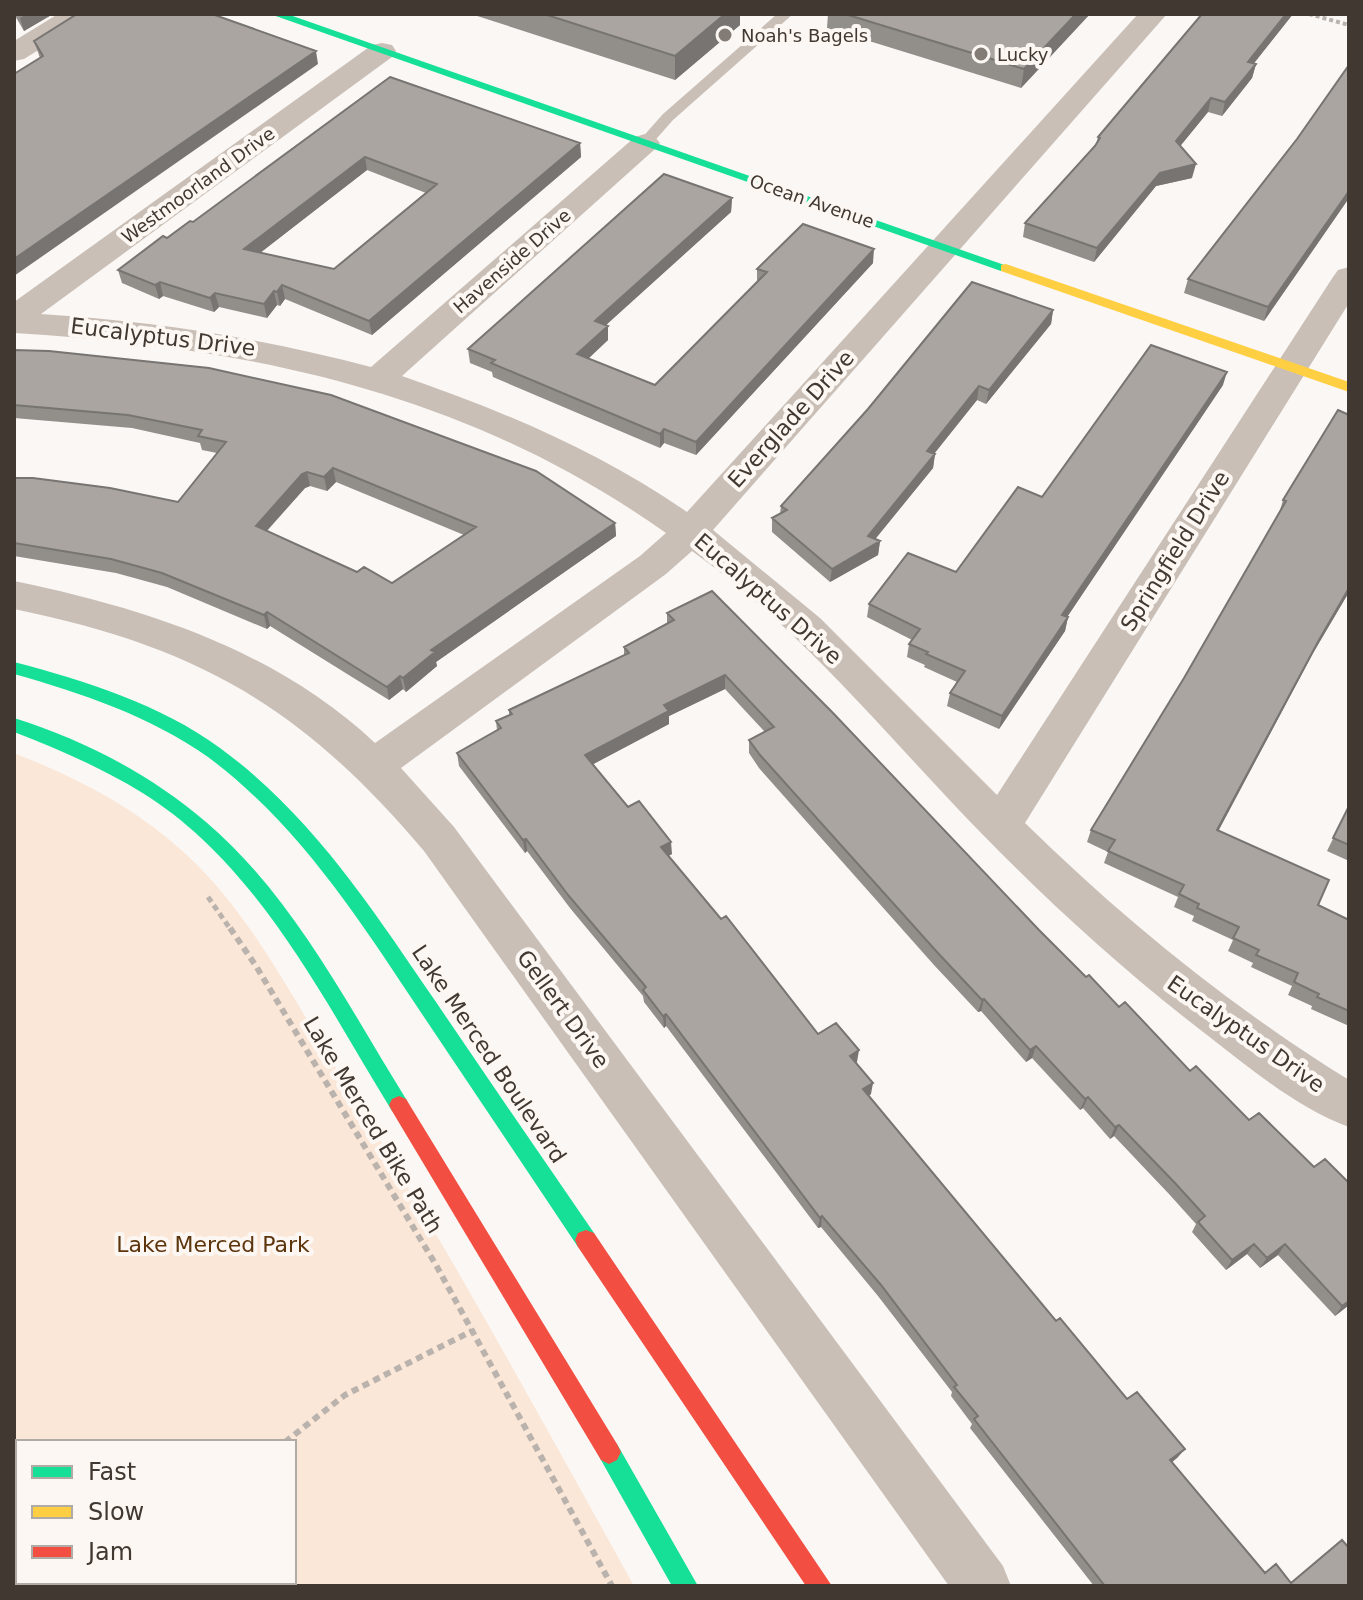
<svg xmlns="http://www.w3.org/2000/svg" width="1363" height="1600" font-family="'DejaVu Sans',sans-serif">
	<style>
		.green { fill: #fbe7d7; fill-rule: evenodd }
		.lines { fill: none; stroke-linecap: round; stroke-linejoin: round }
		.path-far2 { stroke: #bab2ac; stroke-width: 4; stroke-dasharray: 4 3; stroke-linecap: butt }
		.path-far1 { stroke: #bab2ac; stroke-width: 5; stroke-dasharray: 6 4; stroke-linecap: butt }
		.path { stroke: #bab2ac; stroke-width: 6; stroke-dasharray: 7 5; stroke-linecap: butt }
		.lane { fill: #cabfb6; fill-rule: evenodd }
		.street { fill: #cabfb6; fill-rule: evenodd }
		.fast { fill: #16e098; fill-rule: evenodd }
		.slow { fill: #ffcf43; fill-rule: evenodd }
		.jam { fill: #f24e42; fill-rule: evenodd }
		.wall { fill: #928e8a; fill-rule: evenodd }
		.shaded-wall { fill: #777471 }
		.building { fill: #aaa5a1; stroke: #777471; stroke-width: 2; fill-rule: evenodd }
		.poi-dot { fill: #827b76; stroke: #fcf7f3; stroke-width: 3 }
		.labels { text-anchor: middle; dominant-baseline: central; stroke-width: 8; stroke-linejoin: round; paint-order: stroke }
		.far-poi-label { font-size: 18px; fill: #413831; stroke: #fcf7f3; text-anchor: start }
		.far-street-label { font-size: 18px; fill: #413831; stroke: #fcf7f3 }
		.street-label { font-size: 22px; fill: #413831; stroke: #fcf7f3 }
		.park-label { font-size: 22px; fill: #5d350d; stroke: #fcf7f3 }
	</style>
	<rect width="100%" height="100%" fill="#faf7f5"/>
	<path class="green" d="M14,753C78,778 140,810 190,858C251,916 291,995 335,1066C441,1236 537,1411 634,1586H14ZM18,1442H294V1582H18Z"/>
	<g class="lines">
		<path class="path-far2" d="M1309,14L1349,25"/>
		<path class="path-far1" d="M208,897L231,930"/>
		<path class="path" d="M230,928L256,966L436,1265L612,1586
			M285,1442L345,1395L472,1331
			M138,1586L141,1582"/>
		<path class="lane" d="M777,14H793L673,120L650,146H640V140L663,114Z"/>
		<path class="street" d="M58,14H91L87,20L24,59L14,61V41Z
			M1138,14H1167L713,530L820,618L997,795L1333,277L1338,270L1349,267V303L1025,823C1124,920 1231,1007 1349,1080V1127C1298,1109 1250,1068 1207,1035C1117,966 1035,890 957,808C873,719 792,622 692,551L666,574L401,768L454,827L1003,1566L1011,1586H949L424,851C302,707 199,647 14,609V581C145,608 276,650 375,743L640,556L666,533C468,393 252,347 14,333V302L372,45L382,43L392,45L396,51L392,57L41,314C153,321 262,338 371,367L635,137L645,134L655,137L660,143L655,149L402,376C503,411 599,451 687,512Z"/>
		<path class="fast" d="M270,14H287L1013,268L1011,271H1001Z
			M14,662C86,681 160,704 220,748C312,815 373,910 436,1002C488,1079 541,1156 594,1233L597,1240L594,1247L586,1250L578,1247C526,1169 473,1090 420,1011C359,919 298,824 208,757C150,716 81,693 14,674Z
			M14,718C84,740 150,774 206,822C292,895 347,1004 406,1099L409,1105L406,1111L399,1114L392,1111C323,999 257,863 141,792C100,767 58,749 14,732Z
			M609,1440L617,1444L698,1586H672L601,1460L597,1452L601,1444Z"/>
		<path class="slow" d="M1006,264L1349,382V392L1001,271V265Z"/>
		<path class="jam" d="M399,1096L406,1099L617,1444L621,1452L617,1460L609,1464L601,1460L392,1111L389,1105L392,1099Z
			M586,1230L594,1233L832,1586H806L578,1247L575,1240L578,1233Z"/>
	</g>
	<path class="wall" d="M14,14H53L24,31Z
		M471,14H740V25L675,80Z
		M828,14H1090L1021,88L827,28Z
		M1293,14L1253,64H1256L1252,78L1222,116L1208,112L1180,146L1192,178L1156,186L1094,262L1023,237L1025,223L1096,144L1098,137Z
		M34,41L318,64L40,58Z
		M1349,65V198L1264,321L1184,293L1188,279L1297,139Z
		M390,77L580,143L581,157L372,335L285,299L280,306L277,305L267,318L219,307L214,312L163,296L159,299L122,283L118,270L193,222ZM367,170L426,193L334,269L260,253Z
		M732,198L731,212L606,325L608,340L588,359L655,385L757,282V269L873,263L696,455L664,443L660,448L493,377L492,372L470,363L468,349Z
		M1053,310L1051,324L986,404L977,400L934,454H935L933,468L875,539L880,541L878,555L830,582L772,532V518L780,514L781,506Z
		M14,350L615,523L616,536L436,662L437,666L406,692L403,689L389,700L270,626L267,629L167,587L116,573L14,556V478L178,502L217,453L202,450L200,443L132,428L14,418ZM336,482L464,535L392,583L357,572L267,531L305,488L310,486L327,491Z
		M1223,385L1067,617H1068L1065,631L999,729L947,706L950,693L957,682L924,667L925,665L907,657L909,644L912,640L867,617L869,604L956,572L1042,497Z
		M1349,415V592L1313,653L1218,830L1318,905L1349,920V1026L1311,1009L1312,1006L1288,995L1292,986L1251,967L1253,963L1228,951L1233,940L1192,921L1194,916L1174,907L1178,897L1104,863L1108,852L1087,842L1091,830L1184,678L1279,514L1283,500Z
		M667,613L1039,930L1086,977L1190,1071L1249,1120L1314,1167L1349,1183V1305L1335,1316L1278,1255L1260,1268L1247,1254L1226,1270L1192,1232L1196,1224L1169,1194L1114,1136L1110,1139L1083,1108L1080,1110L1032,1058L1026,1062L981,1011L978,1012L934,965L759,768L749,753V740L765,732L725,689L669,716V724L593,764L628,807L672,854L668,856L818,1034L857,1062L856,1063L871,1094L869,1096L1056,1321L1178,1457L1172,1462L1265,1573L1291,1583L1349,1586H1094L970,1428L972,1424L951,1396L952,1392L878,1296L821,1227L818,1228L666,1026L664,1028L644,1002L643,996L570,908L527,851L525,853L459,766L457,753L497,730L496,721L509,715V710L624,655V647L667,623Z
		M1349,806V861L1327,851Z"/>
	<path class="shaded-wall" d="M27,14H53L24,31L20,18Z
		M725,14H740V25L675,80V56Z
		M1076,14H1090L1021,88L1024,69Z
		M1286,14H1293L1244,76L1248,62Z
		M316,51L318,64L14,276V259Z
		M1256,64L1252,78L1222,116L1225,102Z
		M1211,98L1208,112L1173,155L1176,141Z
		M580,143L581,157L372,335L369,321Z
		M365,157L367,170L247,263L244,249Z
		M1196,164L1192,178L1156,186L1094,262L1097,248L1160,173Z
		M1349,191V198L1264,321L1268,307Z
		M732,198L731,212L596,334L595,321Z
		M874,249L873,263L696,455V442Z
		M160,282L163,296L159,299L155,285Z
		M282,285L285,299L280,306L277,292Z
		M274,291L277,305L267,318L264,304Z
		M215,293L219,307L214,312L210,298Z
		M1053,310L1051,324L986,404L989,390Z
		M608,326V340L578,368L577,354Z
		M1227,372L1223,385L1059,629L1062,615Z
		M979,386L977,400L925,465L927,451Z
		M664,429V443L660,448V434Z
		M935,454L933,468L868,548L880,541L878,555L830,582L832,569L868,536Z
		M333,468L336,482L327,491L324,477Z
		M307,472L310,486L305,488L259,539L256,526L302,474Z
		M615,523L616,536L436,662L437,666L406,692L403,678L431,650Z
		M1349,588V592L1313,653L1212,843L1217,830L1319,640Z
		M267,612L270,626L267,629L264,615Z
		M1068,617L1065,631L999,729L1002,716Z
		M725,675V689L669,716V724L586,768L585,755L664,705Z
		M400,676L403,689L389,700L387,687Z
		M526,839L527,851L525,853L523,840Z
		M671,842L672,854L661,860V847Z
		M984,999L981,1011L978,1012L982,1000Z
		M666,1014V1026L664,1028L663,1016Z
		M1036,1046L1032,1058L1026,1062L1030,1050Z
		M859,1050L857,1062L848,1068L850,1056Z
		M873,1083L871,1094L861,1100L863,1089Z
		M1088,1097L1083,1108L1080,1110L1085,1099Z
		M1119,1125L1114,1136L1110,1139L1115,1127Z
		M822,1216L821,1227L818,1228L820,1218Z
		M1254,1244L1247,1254L1226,1270L1232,1260Z
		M1285,1244L1278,1255L1260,1268L1267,1258Z
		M1349,1301V1305L1335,1316L1342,1306Z
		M1185,1449L1178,1457L1164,1469L1170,1460Z"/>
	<path class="building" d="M77,14H212L316,51L14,259V74L43,56L34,41Z
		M544,14H725L675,56Z
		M845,14H1076L1024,69Z
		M1202,14H1286L1248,62L1256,64L1225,102L1211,98L1176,141L1196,164L1160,173L1097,248L1025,223L1095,146L1100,138L1098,137Z
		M1349,65V191L1268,307L1188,279L1297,139Z
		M390,77L580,143L369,321L282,285L277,292L274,291L264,304L215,293L210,298L160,282L155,285L118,270L163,236L167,238L190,221L193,222ZM365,157L437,184L334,269L244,249Z
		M664,174L732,198L595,321L608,326L577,354L655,385L767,272L757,269L803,224L874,249L696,442L664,429L660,434L491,363L495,360L468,349Z
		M972,282L1053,310L989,390L979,386L927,451L935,454L868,536L880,541L832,569L772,518L787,510L781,506L868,409Z
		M1151,345L1227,372L1062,615L1068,617L1002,716L950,693L965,671L926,654L928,652L909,644L920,629L869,604L908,553L956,572L1018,487L1042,497Z
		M14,350L49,351L209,368L331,395L536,471L615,523L431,650L435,652L403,678L400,676L387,687L267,612L264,615L162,573L111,559L14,543V478H33L110,488L178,502L226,442L198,436L202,430L128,415L14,405ZM333,468L476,527L392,583L364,567L357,572L256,526L302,474L307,472L324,477Z
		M1338,410L1349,415V588L1319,640L1217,830L1329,880L1318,905L1349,920V1011L1317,997L1319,994L1294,982L1298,973L1256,955L1259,950L1233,938L1239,927L1197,908L1199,904L1179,894L1184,885L1108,851L1115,840L1091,830L1184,678L1286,501L1283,500Z
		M712,591L833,713L1039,930L1086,977L1089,975L1119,1007L1125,1002L1190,1071L1196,1066L1249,1120L1259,1113L1314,1167L1325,1159L1349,1183V1301L1342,1306L1285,1244L1267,1258L1254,1244L1232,1260L1198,1222L1205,1216L1175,1183L1119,1125L1115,1127L1088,1097L1085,1099L1036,1046L1030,1050L984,999L982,1000L937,952L760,755L749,740L774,727L725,675L664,705L669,711L585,755L628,807L639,801L671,842L661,847L721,919L726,916L818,1034L836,1023L859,1050L850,1056L873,1083L863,1089L1056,1321L1060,1318L1127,1399L1137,1392L1185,1449L1170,1460L1265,1573L1276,1564L1291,1583L1342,1540L1349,1548V1586H1105L974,1419L978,1416L954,1387L957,1385L881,1285L822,1216L820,1218L666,1014L663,1016L643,990L646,987L568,895L526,839L523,840L457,753L501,728L496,721L512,714L509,710L629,653L624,647L674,620L667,613Z
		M1349,806V845L1333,838Z"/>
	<g class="poi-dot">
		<circle cx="725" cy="35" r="8"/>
		<circle cx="981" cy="54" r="8"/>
	</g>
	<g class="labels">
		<g class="far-poi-label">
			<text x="741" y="35">Noah's Bagels</text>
			<text x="997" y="54">Lucky</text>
		</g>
		<g class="far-street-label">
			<text transform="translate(198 185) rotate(-36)">Westmoorland Drive</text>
			<text transform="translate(812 201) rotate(19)">Ocean Avenue</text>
			<text transform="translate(512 261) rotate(-41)">Havenside Drive</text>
		</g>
		<g class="street-label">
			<text transform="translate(163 337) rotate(7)">Eucalyptus Drive</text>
			<text transform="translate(791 419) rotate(-48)">Everglade Drive</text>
			<text transform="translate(1175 551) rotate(-58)">Springfield Drive</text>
			<text transform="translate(768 599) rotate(41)">Eucalyptus Drive</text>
			<text transform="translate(563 1009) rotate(54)">Gellert Drive</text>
			<text transform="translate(1246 1034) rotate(35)">Eucalyptus Drive</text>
			<text transform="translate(489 1054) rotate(56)">Lake Merced Boulevard</text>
			<text transform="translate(373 1125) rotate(59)">Lake Merced Bike Path</text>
		</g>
		<g class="park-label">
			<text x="213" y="1244">Lake Merced Park</text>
		</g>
	</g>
	<rect width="1363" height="1600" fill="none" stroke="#413831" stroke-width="32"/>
	<rect x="16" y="1440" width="280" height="144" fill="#fcf7f3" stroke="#b1aba5" stroke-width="2"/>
	<rect x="32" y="1466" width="40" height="12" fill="#16e098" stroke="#b1aba5" stroke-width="2"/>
	<text x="88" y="1480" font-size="24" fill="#413831">Fast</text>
	<rect x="32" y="1506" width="40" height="12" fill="#ffcf43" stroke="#b1aba5" stroke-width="2"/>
	<text x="88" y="1520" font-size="24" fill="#413831">Slow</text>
	<rect x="32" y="1546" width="40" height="12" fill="#f24e42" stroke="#b1aba5" stroke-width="2"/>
	<text x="88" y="1560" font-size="24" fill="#413831">Jam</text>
</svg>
